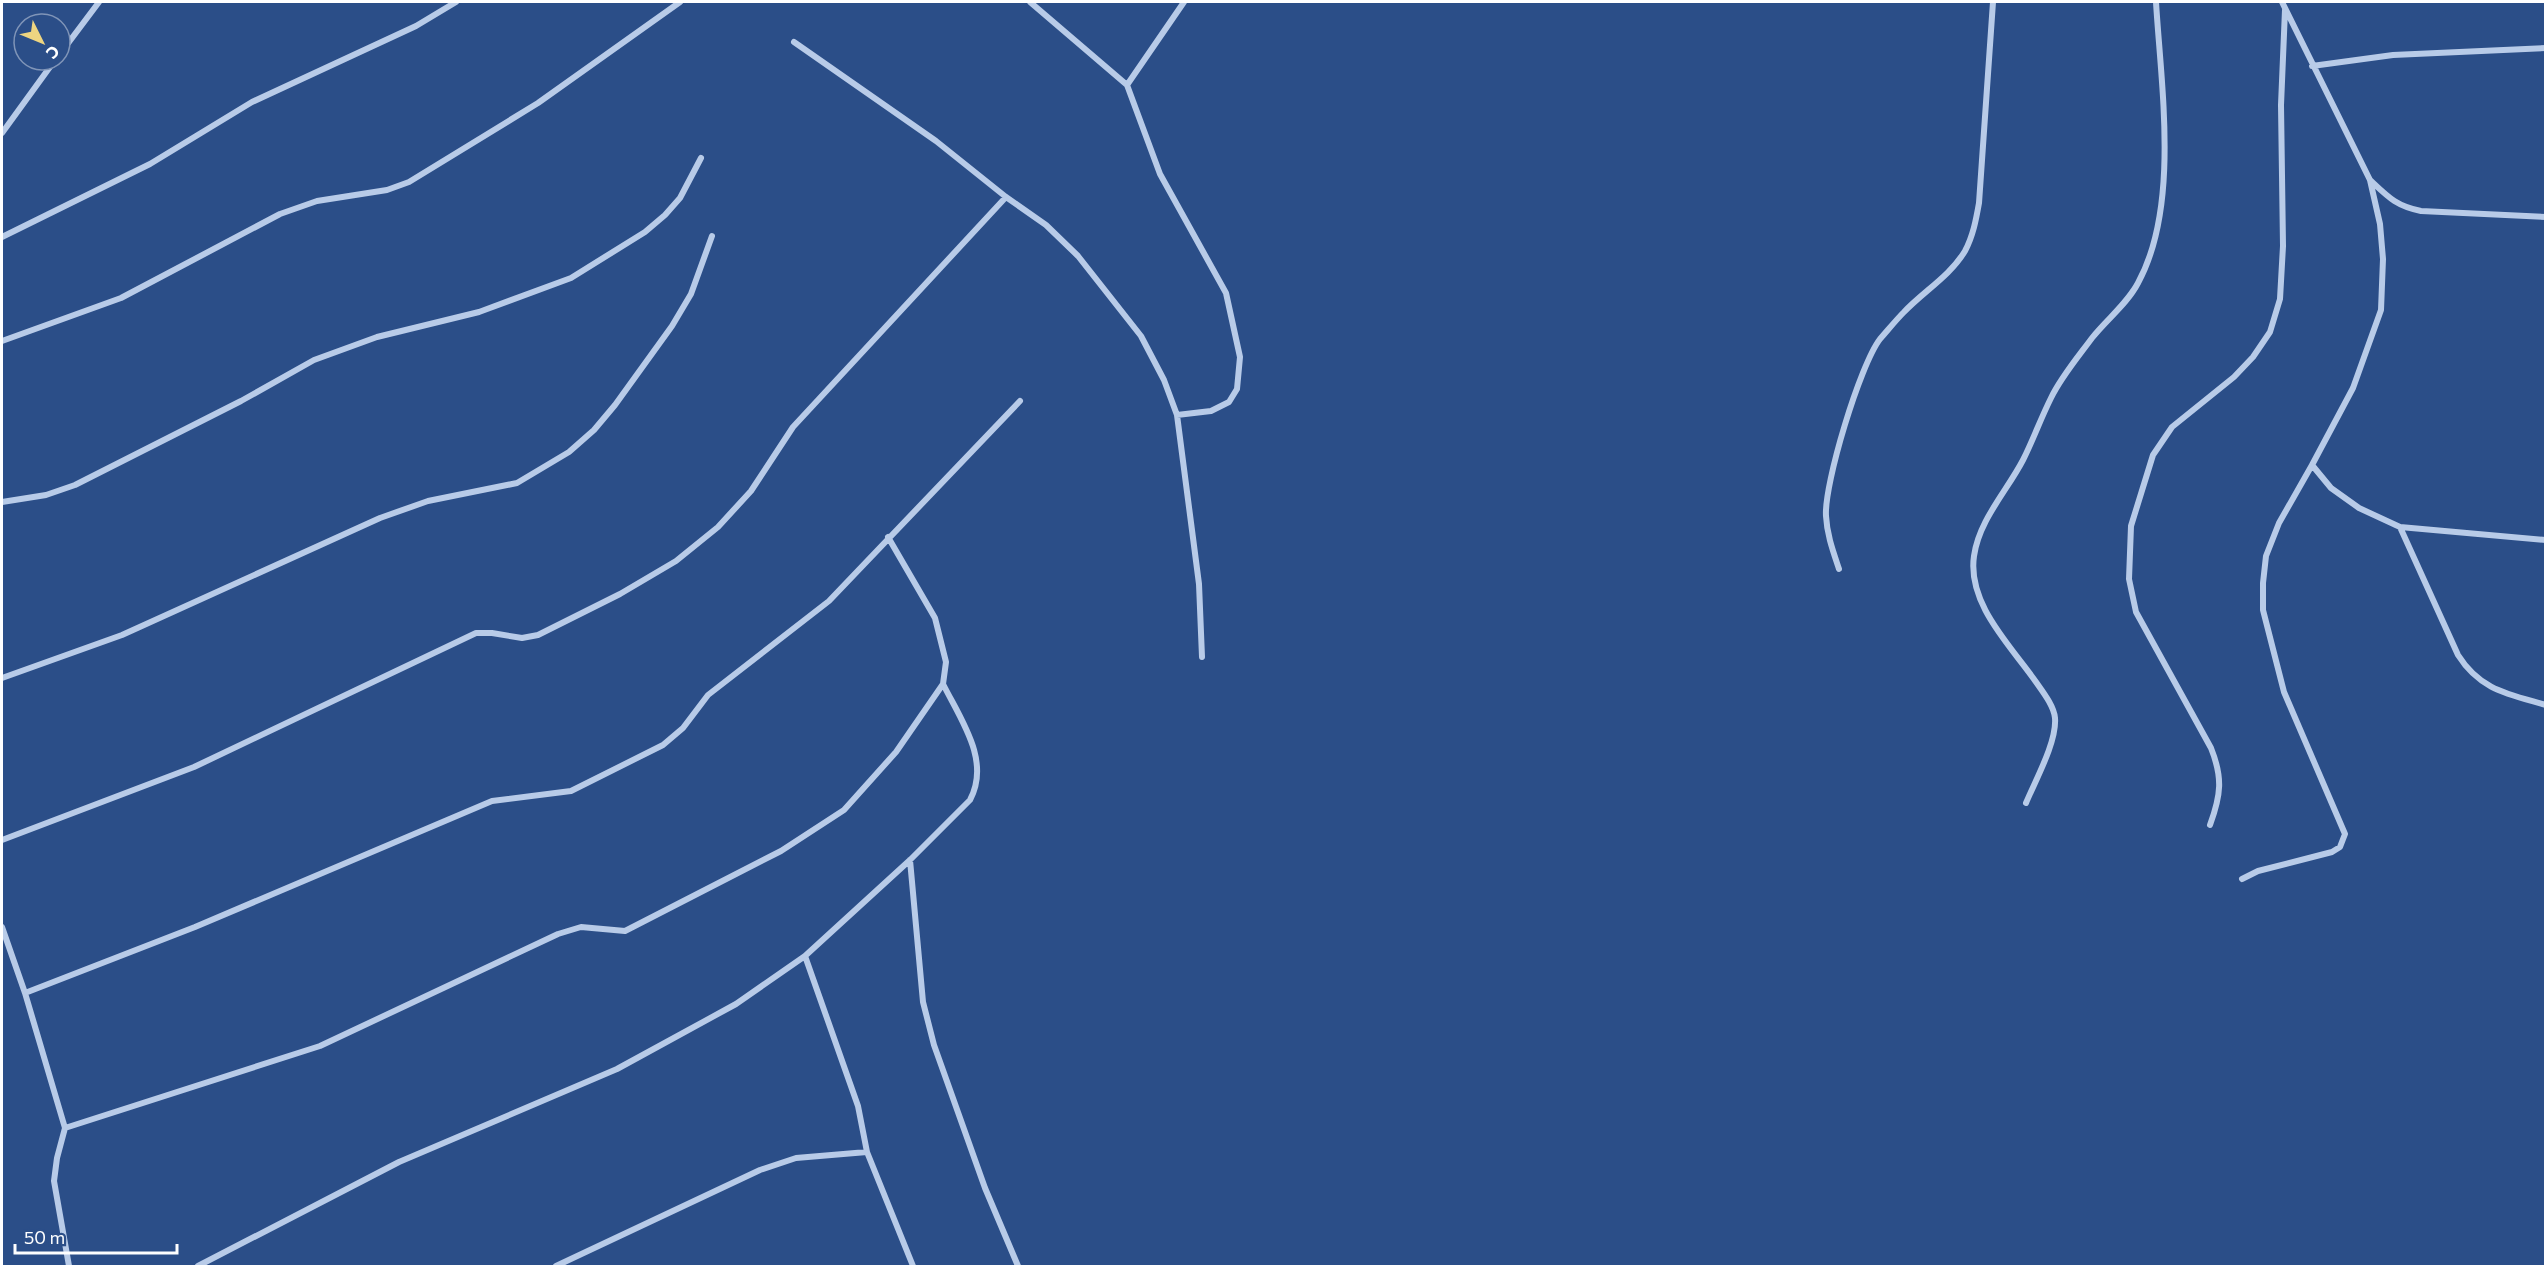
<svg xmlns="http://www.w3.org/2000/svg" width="2547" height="1268" font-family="Commissioner,sans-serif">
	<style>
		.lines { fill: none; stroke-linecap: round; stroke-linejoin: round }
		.minor { stroke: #b8cbe8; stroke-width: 6 }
	</style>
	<rect width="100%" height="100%" fill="#2b4e88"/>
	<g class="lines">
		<path class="minor" d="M1030,2L1127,85L1160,174L1226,293L1240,357L1237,389L1229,402L1211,411L1177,415
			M2282,2L2370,180C2388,197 2396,206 2421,211L2546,217
			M794,42L936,141L1006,197L1046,225L1078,256L1141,336L1164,380L1177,415L1199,584L1202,657
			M60,54L99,2
			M2312,66L2393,55L2546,48
			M1127,85L1184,2
			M2,133L55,60
			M2370,180L2380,224L2383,259L2381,310L2353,388L2312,465L2331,488L2359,508L2400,527L2546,540
			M2,237L150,164L252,102L416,26L456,2
			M2,341L121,298L280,214L317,201L387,190L409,182L538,103L680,2
			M2,502L46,495L75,485L241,401L314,360L377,337L479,312L571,278L645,232L665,215L680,198L701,158
			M2400,527L2458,655C2480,690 2508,694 2546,705
			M1839,569C1833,551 1827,535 1826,516C1824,484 1860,365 1880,339C1888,330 1896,320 1904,312C1924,291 1950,276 1965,251C1973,236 1976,220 1979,203L1993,2
			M2,678L122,635L380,518L428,501L517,483L569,452L594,430L615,405L672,326L691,294L712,236
			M2026,803C2035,781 2057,742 2055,718C2054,706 2043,692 2036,682C2011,646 1967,604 1974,556C1979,520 2007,491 2023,460C2033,440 2041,418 2051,398C2061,377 2078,357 2092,338C2107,319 2127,304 2138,283C2180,206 2161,86 2156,2
			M2210,825C2221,795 2223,778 2211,748L2136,612L2129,579L2131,526L2153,455L2172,427L2234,377L2253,357L2270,332L2280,299L2283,246L2281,105L2285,10
			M2,840L194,767L476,633H492L522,638L538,635L620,594L676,561L718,527L751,491L793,427L1006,197
			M910,860L923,1002L934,1045L985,1188L1018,1266
			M2242,879L2258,871L2332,852L2340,847L2345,834L2284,692L2263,610V583L2266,556L2279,523L2312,465
			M2,927L25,993L65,1128L320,1046L558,934L581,927L625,931L781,851L844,810L896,752L943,684L946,662L935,618L888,537
			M805,956L858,1106L867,1152L913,1266
			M25,993L195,927L492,801L571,791L663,745L683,728L708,695L829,601L1020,401
			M65,1128L57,1158L54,1181L69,1266
			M198,1266L399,1162L617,1069L736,1004L805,956L910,860L970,800C991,761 961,720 943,684
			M556,1266L760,1170L796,1158L867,1152"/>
	</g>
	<rect width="2547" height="1268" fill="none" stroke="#ffffff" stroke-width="6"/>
	<g transform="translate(42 42) rotate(133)"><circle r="28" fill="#2b4e88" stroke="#8095b8" stroke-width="1.5"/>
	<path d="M0-4.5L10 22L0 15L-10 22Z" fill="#eed581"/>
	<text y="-9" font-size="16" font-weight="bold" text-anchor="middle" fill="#ffffff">С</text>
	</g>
	<path d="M15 1244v9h162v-9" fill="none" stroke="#ffffff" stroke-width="3"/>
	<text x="24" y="1244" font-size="18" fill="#ffffff" stroke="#2b4e88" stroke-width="4.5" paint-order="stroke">50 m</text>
</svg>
